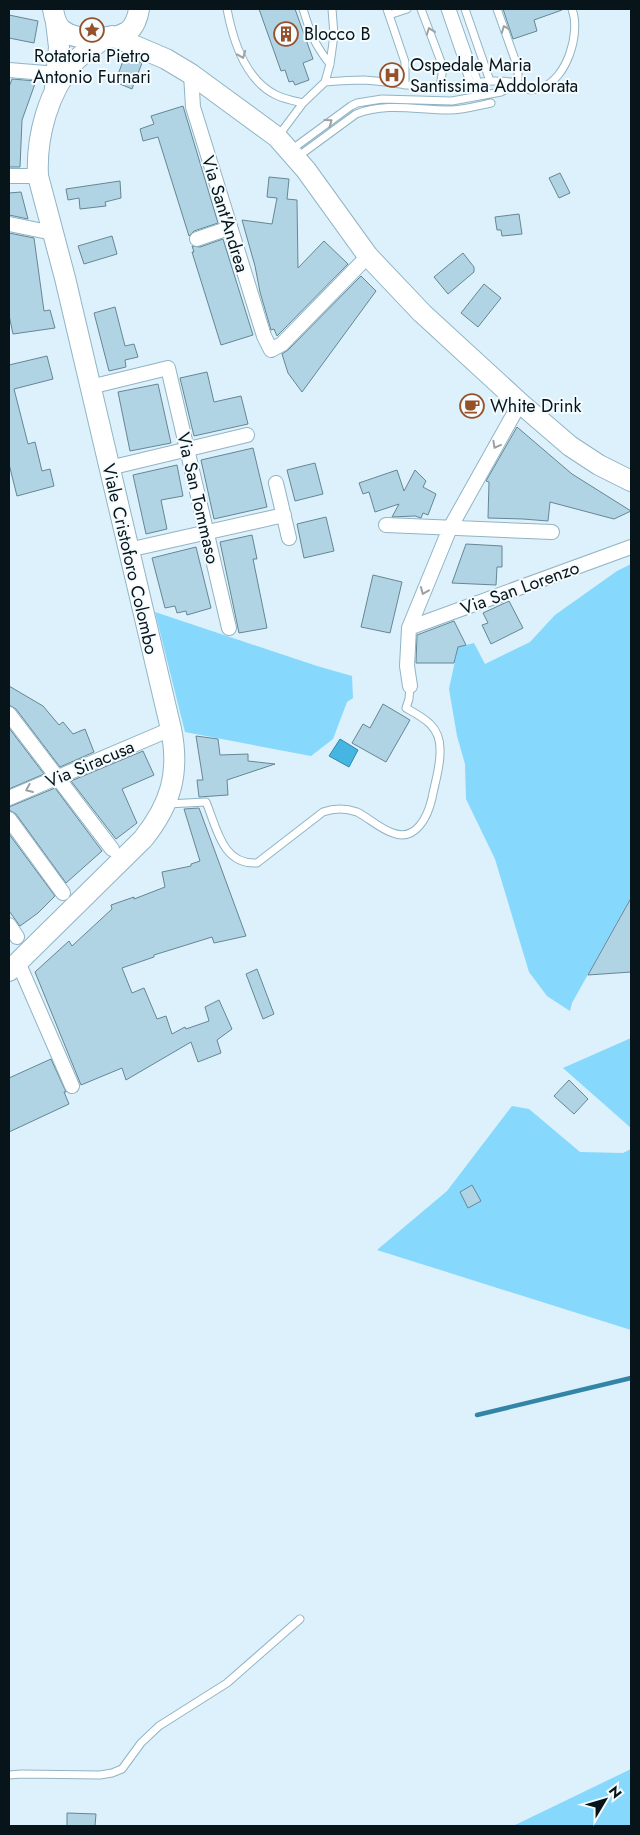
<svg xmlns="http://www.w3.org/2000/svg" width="640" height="1835" font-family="Jost,sans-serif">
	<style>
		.green { fill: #86d8fc }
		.water { fill: #45b6e2; stroke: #3285a6 }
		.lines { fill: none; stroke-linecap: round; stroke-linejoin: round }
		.stream { stroke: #3285a6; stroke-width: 4.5 }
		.building { fill: #b1d4e4; stroke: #658695 }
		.lane-casing { stroke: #91b4c4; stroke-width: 9 }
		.street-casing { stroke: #91b4c4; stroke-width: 16 }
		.secondary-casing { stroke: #91b4c4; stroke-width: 22 }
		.lane { stroke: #fff; stroke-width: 7 }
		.street { stroke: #fff; stroke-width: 14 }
		.secondary { stroke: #fff; stroke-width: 20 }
		.oneway { stroke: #9ca1a3 }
		.labels { text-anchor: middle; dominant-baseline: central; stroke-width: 4; stroke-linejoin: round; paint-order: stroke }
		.poi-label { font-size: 18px; fill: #071419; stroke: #f5fcff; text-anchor: start }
		.street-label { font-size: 18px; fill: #071419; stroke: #f5fcff }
	</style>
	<rect width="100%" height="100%" fill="#dcf1fb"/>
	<path class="green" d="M631,564V897L572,1003L570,1011L547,996L529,972L495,859L466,799L465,764L457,736L449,689L458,647L474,643L485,664L530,642L555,615L617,571Z
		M155,612L317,666L352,676L353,698L347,702L333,739L311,756L185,732Z
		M631,1038V1128L563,1068Z
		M512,1106L529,1109L580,1152L623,1153L631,1149V1330L377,1250L447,1191Z
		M631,1769V1826H513Z"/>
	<path class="water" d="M340,739L358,750L349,767L329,756Z"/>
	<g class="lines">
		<path class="stream" d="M477,1415L631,1378"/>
	</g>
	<path class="building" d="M259,9H295L313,59L303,63L309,80L295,85L293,81L289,82L285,70L281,71Z
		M503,9H561L562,10L534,20L537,31L513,39Z
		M9,15L38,21L34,43L9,38Z
		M125,56L142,63L132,89L115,82Z
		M12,79L36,81L22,120L20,167H9V87Z
		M183,106L218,223L194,231L189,236L158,137L143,141L140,129L154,124L151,116Z
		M560,173L570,193L559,198L549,178Z
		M269,177L289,179L287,199L297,200L298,268L324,241L348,264L277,336L274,329L271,330L260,292L255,266L242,220L272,224L277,198L267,197Z
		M120,181L121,198L105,202L106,206L80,209L79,198L68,200L66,189Z
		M21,192L28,219L9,215V193Z
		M519,214L522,234L502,236L501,230H497L495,217Z
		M9,233L34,238L44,311L50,310L55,328L13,334L9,315Z
		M112,236L117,254L84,264L78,246Z
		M223,239L253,335L221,345L192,252H194L192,246L200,247Z
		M463,253L474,267V272L448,294L434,277Z
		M361,276L376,291L302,392L288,373L282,354L288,350Z
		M484,284L501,298L478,327L461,313Z
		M115,307L125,346L134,344L138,357L125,360L126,367L109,371L94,313Z
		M47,356L53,379L14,389L28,444L35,442L42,471L50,469L54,486L17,496L9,464V365Z
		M207,372L214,402L241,396L248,424L194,436L180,378Z
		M158,384L171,443L130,451L118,392Z
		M465 406a7 7 0 1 1 14 0a7 7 0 1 1-14 0Z
		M517,427L572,474L631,511L614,519L550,502L548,521L523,519L488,518L489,482L486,481Z
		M253,448L267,507L214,519L201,460Z
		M315,463L323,494L295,501L287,470Z
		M177,465L183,496L161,500L167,529L146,534L133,475Z
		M397,470L404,491L415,470L426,481L423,487L436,494L428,515L423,513L421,518L415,516L392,517L399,504L375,512L369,492L363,494L359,483Z
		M326,517L334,551L304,558L297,524Z
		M252,535L257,559H253L267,628L239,633L220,542Z
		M466,544L502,546V567H497L496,585L452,583Z
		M196,547L211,608L187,615L186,611L177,613L175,606L165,608L152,558Z
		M373,575L402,582L390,633L361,627Z
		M509,601L523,628L491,644L482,625L488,623L483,613Z
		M454,621L466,645L458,647L454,663H416L417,635Z
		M9,686L43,706L59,725L63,722L73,734L85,729L94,752L60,767L16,709L9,705Z
		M383,704L410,720L386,762L352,743L363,724L370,728Z
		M9,728L44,774L9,789Z
		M196,736L218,739L220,755L248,754V761L275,764L227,780L228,795L199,797L197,780H203Z
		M143,751L154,775L122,789L137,823L116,839L71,781Z
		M55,788L102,851L66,883L16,814L9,810V807Z
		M199,808L246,936L214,943L212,937L154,955V957L122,968L132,993L144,988L157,1019L166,1016L172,1034L185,1027L186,1029L209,1021L205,1007L219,1000L232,1029L217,1040L221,1053L198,1062L191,1042L126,1080L122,1068L81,1085L35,972L69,941L72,946L112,909L111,905L134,897V899L165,887L162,872L191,866V864L200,861L184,809Z
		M9,834L55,896L38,913L20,926L9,911Z
		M631,898V972L588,975Z
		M257,969L274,1014L263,1019L246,974Z
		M51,1059L66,1092H64L69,1104L9,1132V1078Z
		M569,1080L588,1099L574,1114L554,1096Z
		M472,1185L481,1201L468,1208L460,1192Z
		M67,1813L96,1814L95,1826H67Z"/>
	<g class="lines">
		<g class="lane-casing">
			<path id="lane" d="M227,9C233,41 245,80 276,95C284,99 294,101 303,103
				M303,9C310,32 314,44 330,64
				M387,9L405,62V85
				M421,9L443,67L440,88
				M445,9L471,85
				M452,9L478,83
				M465,9L490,81
				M389,15L407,9
				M325,82L330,64L334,35L332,9
				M279,135L303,103L325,82C338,81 351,80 364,80C389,81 414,88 440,88C459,88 480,80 497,81C503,81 511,81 516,84C526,89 529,92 541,88C567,79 581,33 572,9
				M291,150L351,106L357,103L382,99L452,101L501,92L516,84L518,79V68L497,9
				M296,158L356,114C387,102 417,110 449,110C463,110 477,106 491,103
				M167,804L206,802C217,828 222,865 257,863L323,812C334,808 346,808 357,812C369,818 380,829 393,833C416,842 428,816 432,798C435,782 441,765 440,749C440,726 424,718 406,708L409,699L410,686
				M9,1775L22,1774L100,1775L112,1773L122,1769L141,1743L159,1726L227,1683L300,1619"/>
		</g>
		<g class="street-casing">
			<path id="street" d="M9,70L57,74
				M191,74L193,107L264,336L271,350L282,344L368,256
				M9,176H38
				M9,224L53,233
				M197,239L229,228
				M90,387L168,368L229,628
				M109,468L247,435
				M276,483L289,538
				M386,525L552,532
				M128,550L284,515
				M409,628L631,547
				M410,686L407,666L409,628L450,528L520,403
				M9,714L112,849
				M9,798L171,729
				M9,819L63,893
				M9,925L17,937
				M18,962L72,1086"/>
		</g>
		<g class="secondary-casing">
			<path id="secondary" d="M53,9C54,16 56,25 62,30C76,41 112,41 127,32C134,28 138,17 139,9
				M112,36L166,59L191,74L277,137L306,170L368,256L422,313L520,403L570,446L599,465L631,481
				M55,88L59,47L56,22
				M9,971L143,839C171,804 180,773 171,729L65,278L38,176C36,137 48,91 75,61C84,52 96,45 106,37"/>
		</g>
		<use href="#lane" class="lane"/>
		<use href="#street" class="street"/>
		<use href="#secondary" class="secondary"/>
	</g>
	<defs><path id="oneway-chevron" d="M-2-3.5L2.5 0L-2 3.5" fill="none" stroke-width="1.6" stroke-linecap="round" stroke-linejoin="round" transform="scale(1.25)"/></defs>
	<g class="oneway">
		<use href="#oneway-chevron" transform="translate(505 29) rotate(-111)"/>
		<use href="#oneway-chevron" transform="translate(430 31) rotate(-110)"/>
		<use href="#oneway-chevron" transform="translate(242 55) rotate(68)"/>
		<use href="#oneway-chevron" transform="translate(329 122) rotate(-36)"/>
		<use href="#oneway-chevron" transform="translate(496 445) rotate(119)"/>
		<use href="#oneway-chevron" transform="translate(424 591) rotate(112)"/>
		<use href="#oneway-chevron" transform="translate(29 789) rotate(157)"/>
	</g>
	<defs>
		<g id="sight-ring" transform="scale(1.25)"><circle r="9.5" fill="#f5fcff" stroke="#975129" stroke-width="1.5"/><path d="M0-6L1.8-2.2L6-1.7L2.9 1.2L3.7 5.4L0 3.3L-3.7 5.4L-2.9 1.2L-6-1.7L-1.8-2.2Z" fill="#975129"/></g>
		<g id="building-ring" transform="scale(1.25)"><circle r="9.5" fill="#f5fcff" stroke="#975129" stroke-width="1.5"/><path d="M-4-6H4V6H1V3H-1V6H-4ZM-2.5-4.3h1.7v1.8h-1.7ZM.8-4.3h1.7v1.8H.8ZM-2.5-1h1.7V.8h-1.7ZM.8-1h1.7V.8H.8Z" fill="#975129"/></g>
		<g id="hospital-ring" transform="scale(1.25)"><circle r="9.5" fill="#f5fcff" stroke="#975129" stroke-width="1.5"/><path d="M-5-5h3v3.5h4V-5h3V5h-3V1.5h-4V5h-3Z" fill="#975129"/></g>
		<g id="cafe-ring" transform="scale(1.25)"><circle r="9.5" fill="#f5fcff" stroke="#975129" stroke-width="1.5"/><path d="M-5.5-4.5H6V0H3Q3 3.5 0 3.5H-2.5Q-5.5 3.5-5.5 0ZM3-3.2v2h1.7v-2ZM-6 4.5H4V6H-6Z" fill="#975129"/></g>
	</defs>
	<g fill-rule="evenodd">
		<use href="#sight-ring" x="92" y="30"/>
		<use href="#building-ring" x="286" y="34"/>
		<use href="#hospital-ring" x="392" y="75"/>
		<use href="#cafe-ring" x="472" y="406"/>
	</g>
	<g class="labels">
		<g class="poi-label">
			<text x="304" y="34">Blocco B</text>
			<text x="92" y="56" text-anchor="middle">Rotatoria Pietro<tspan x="92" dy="21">Antonio Furnari</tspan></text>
			<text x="410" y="65">Ospedale Maria<tspan x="410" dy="21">Santissima Addolorata</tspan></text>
			<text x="490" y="406">White Drink</text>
		</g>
		<g class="street-label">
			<text transform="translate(225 214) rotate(73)">Via Sant'Andrea</text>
			<text transform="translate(198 498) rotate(77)">Via San Tommaso</text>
			<text transform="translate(130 559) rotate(77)">Viale Cristoforo Colombo</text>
			<text transform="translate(520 588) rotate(-20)">Via San Lorenzo</text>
			<text transform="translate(90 764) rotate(-23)">Via Siracusa</text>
		</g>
	</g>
	<rect width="640" height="1835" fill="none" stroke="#071419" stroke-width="20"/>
	<g transform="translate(605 1800) rotate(52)" stroke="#f5fcff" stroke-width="4" paint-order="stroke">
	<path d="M0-4L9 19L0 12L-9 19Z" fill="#071419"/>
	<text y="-8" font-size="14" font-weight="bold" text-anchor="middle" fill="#071419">N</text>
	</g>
</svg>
